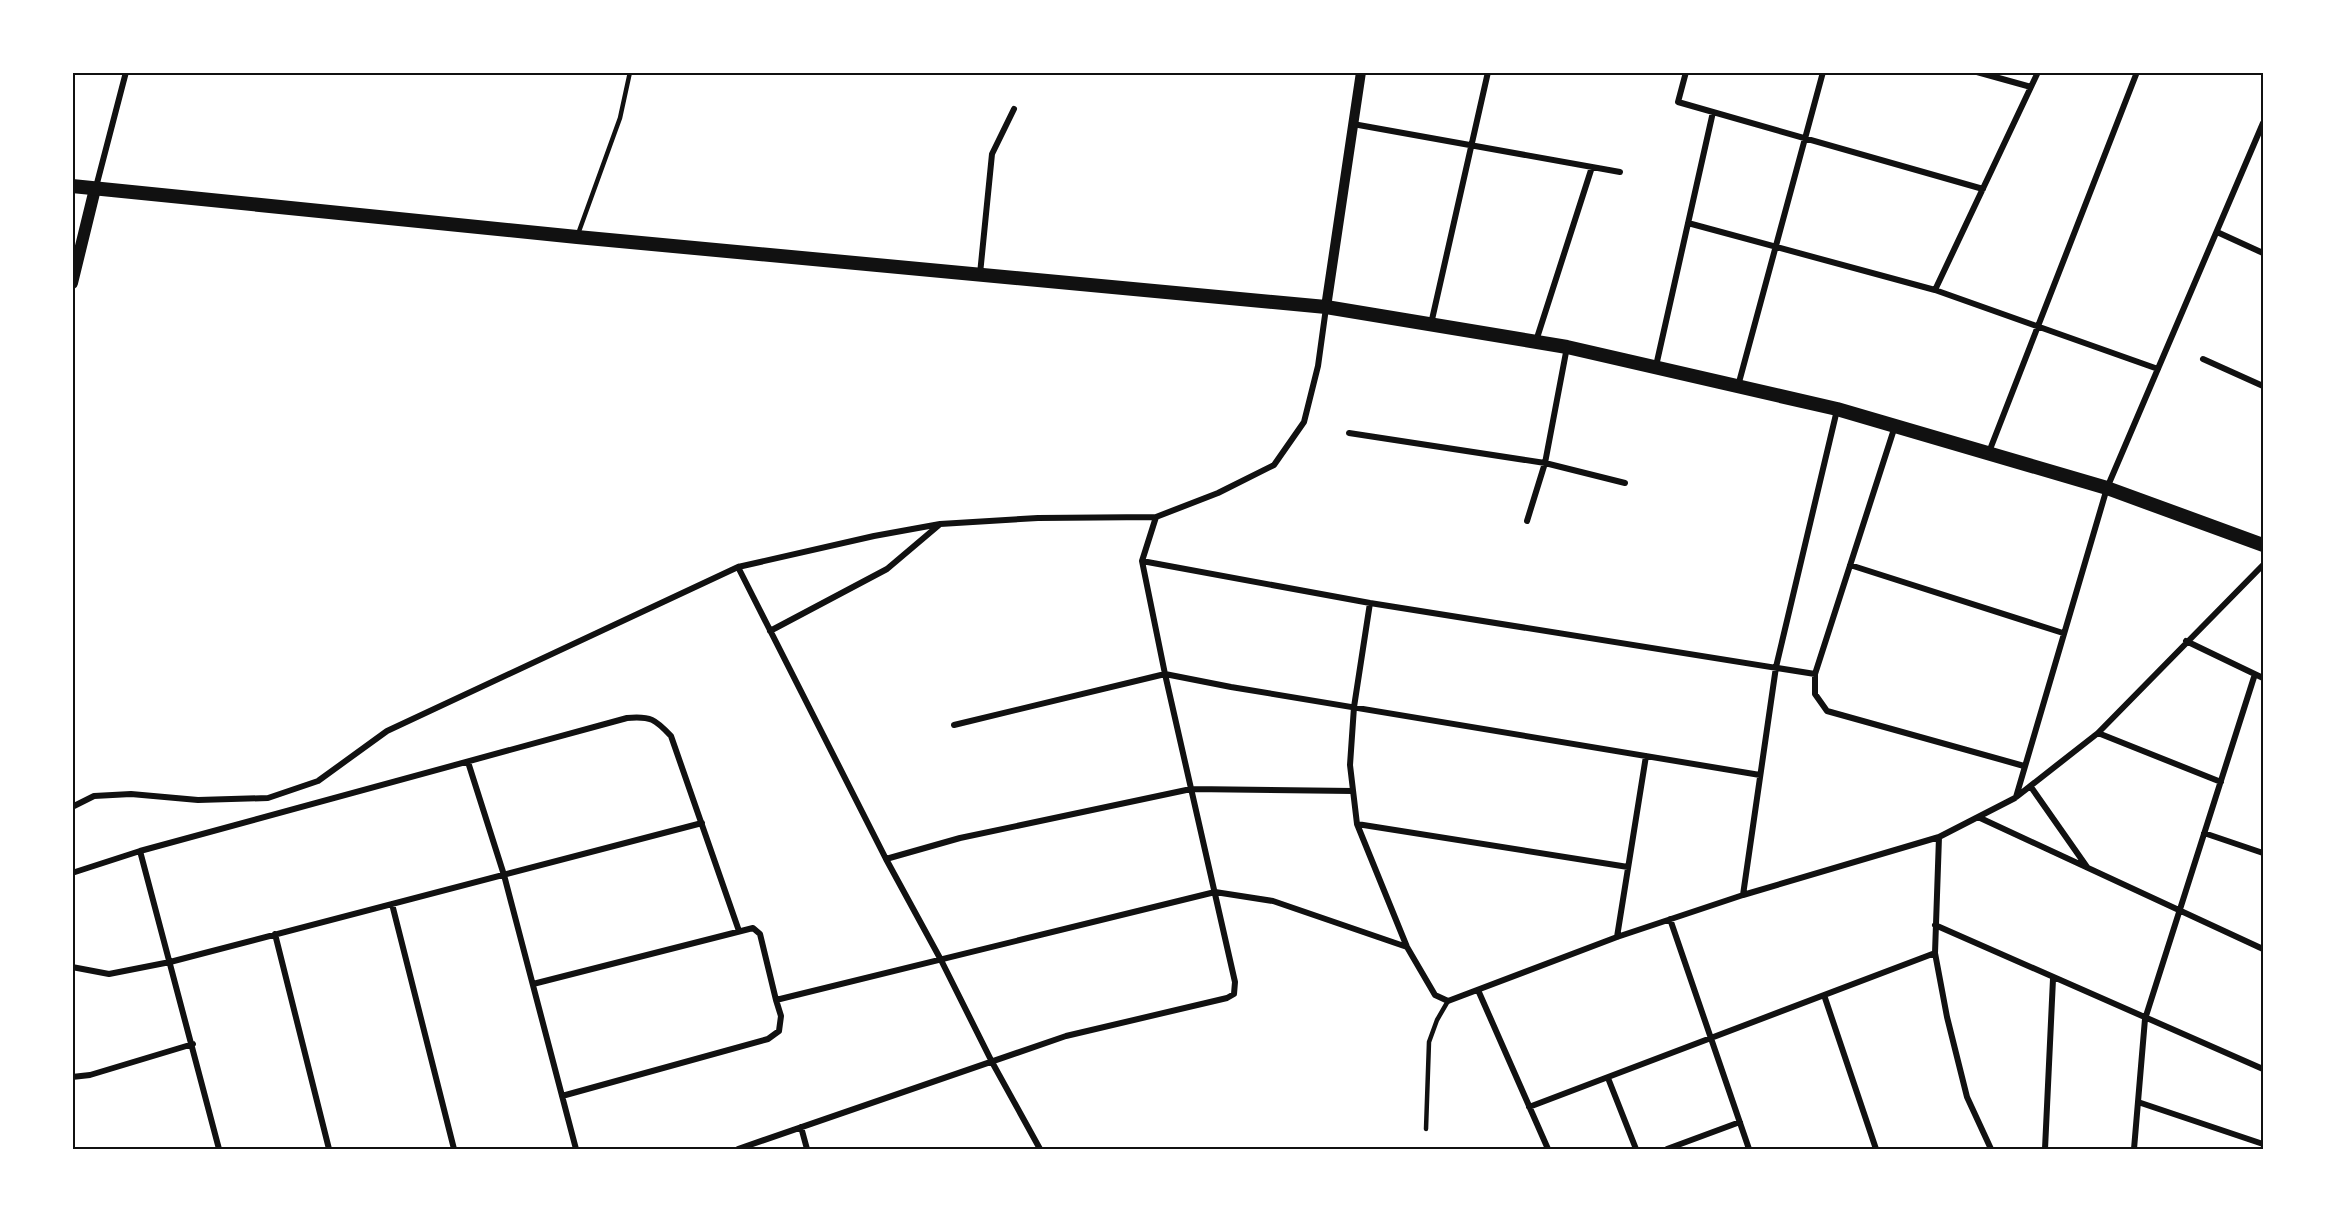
<svg xmlns="http://www.w3.org/2000/svg" width="2335" height="1221" font-family="Merriweather,serif">
	<style>
		.lines { fill: none; stroke-linecap: round; stroke-linejoin: round }
		.service { stroke: #111; stroke-width: 4.5 }
		.minor { stroke: #111; stroke-width: 6 }
		.tertiary { stroke: #111; stroke-width: 10 }
		.secondary { stroke: #111; stroke-width: 12 }
		.primary { stroke: #111; stroke-width: 14 }
		.neatline { fill: none; stroke: #111; stroke-width: 2 }
	</style>
	<rect width="100%" height="100%" fill="#fff"/>
	<g class="lines">
		<path class="service" d="M578,234L620,118L630,72
			M1426,1129L1429,1042L1437,1020L1448,1001"/>
		<path class="minor" d="M1686,72L1678,102L1983,189
			M1977,72L2031,87
			M1353,124L1620,172
			M96,187L126,72
			M1688,223L1935,290L2158,369
			M2217,232L2263,253
			M980,274L992,154L1014,109
			M1935,290L2038,72
			M1431,324L1488,72
			M1536,341L1592,167
			M2203,359L2263,386
			M1656,366L1713,112
			M1738,386L1823,72
			M1895,426L1815,674V694L1827,711L2024,766
			M1349,433L1545,463L1625,483
			M1989,452L2137,72
			M1527,521L1545,463L1567,347
			M1142,561L1370,603L1815,674
			M1850,565L2063,633
			M738,567L886,859L941,960L992,1062L1040,1149
			M1370,603L1354,707L1350,765L1357,824L1407,947L1435,995L1448,1001L1617,937L1743,895L1939,837L2015,798L2098,733L2263,565
			M770,631L887,569L939,525
			M2186,641L2263,678
			M954,725L1165,674L1231,687L1760,775
			M2098,733L2221,782
			M468,762L504,875L576,1149
			M2031,787L2087,867
			M2016,797L2107,488L2263,123
			M72,807L94,796L131,794L198,800L268,798L318,781L387,731L738,567L874,536L940,524L1038,518L1156,517
			M1978,817L2263,949
			M1357,824L1628,867
			M2204,833L2263,853
			M1939,837L1935,953L1947,1017L1967,1097L1991,1149
			M140,851L219,1149
			M886,859L960,838L1191,789L1353,791
			M72,873L140,851L627,718C651,716 655,719 671,736L739,931
			M1743,895L1776,667L1837,410
			M392,904L454,1149
			M1670,919L1749,1149
			M1935,925L2263,1069
			M275,934L329,1149
			M1617,937L1646,756
			M72,967L109,974L170,962L702,823
			M533,984L753,928L760,934L776,1000
			M1478,990L1548,1149
			M1824,995L1876,1149
			M72,1077L90,1075L193,1044
			M1608,1078L1636,1149
			M562,1096L768,1039L779,1031L781,1016L776,1000L1215,892L1273,901L1407,947
			M2138,1102L2263,1144
			M1529,1107L1935,953
			M801,1127L807,1149
			M738,1149L1066,1036L1227,998L1234,994L1235,982L1165,674L1142,561L1156,517L1218,493L1274,465L1304,422L1318,366L1326,308
			M1667,1149L1740,1122
			M2045,1149L2053,979
			M2134,1149L2145,1019L2255,674"/>
		<path class="tertiary" d="M1326,307L1361,72"/>
		<path class="secondary" d="M72,283L95,189"/>
		<path class="primary" d="M72,186L577,237L1326,307L1567,347L1837,409L2107,488L2263,545"/>
	</g>
	<rect width="2335" height="1221" fill="none" stroke="#ffffff" stroke-width="147"/>
	<rect x="74" y="74" width="2188" height="1074" class="neatline"/>
</svg>
